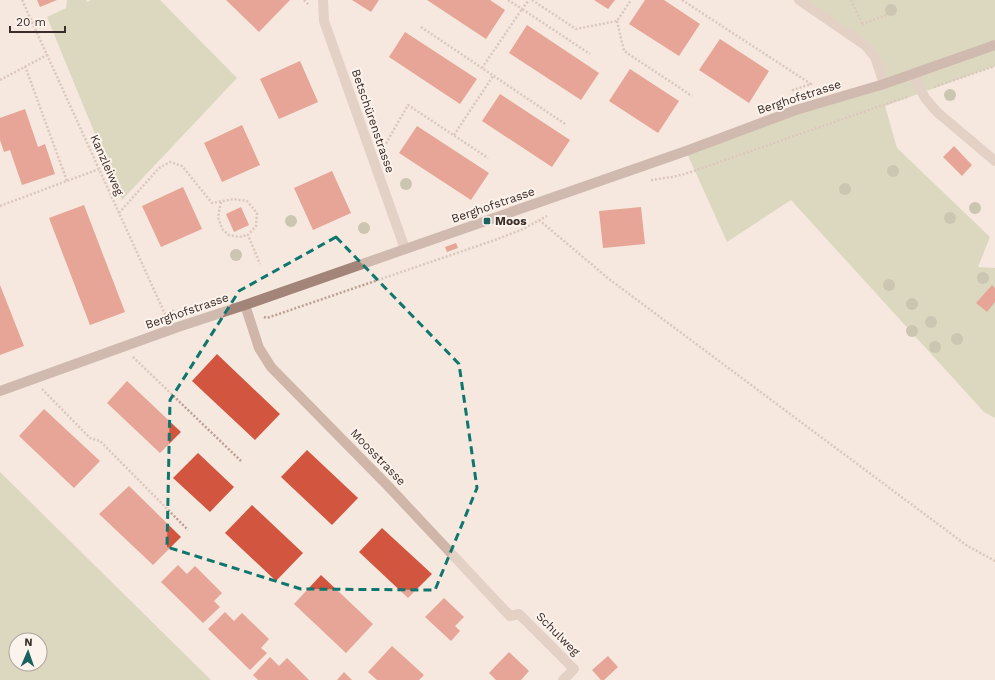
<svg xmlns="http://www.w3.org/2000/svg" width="995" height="680" font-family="'Work Sans',sans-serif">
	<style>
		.green { fill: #bcc69c; fill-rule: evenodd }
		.building { fill: #d2553f }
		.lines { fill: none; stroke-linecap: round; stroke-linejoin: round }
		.path { stroke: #bba092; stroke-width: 2.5; stroke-dasharray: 2 2; stroke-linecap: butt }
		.lane { stroke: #cfb6a8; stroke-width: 10 }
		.street { stroke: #cfb6a8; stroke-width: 10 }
		.secondary { stroke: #a38479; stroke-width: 10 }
		.tree { fill: #9a9c7b }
		.marked { fill: none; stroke: #0f766e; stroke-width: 3; stroke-dasharray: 8 5; stroke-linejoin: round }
		.poi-dot { fill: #196260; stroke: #fcf3ec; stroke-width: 1.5 }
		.labels { text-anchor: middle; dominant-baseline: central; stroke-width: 4; stroke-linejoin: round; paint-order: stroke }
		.street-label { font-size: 12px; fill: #3b2d29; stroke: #fcf3ec }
		.poi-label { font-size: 12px; font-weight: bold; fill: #3b2d29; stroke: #fcf3ec; text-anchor: start }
	</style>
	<rect width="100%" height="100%" fill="#f5e8de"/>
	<path class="green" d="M67,0H86L87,2L91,0H160L237,78L122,200L47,17L66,8Z
		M799,0H995V66L885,106L897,148L990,237L978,267L995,268V418L984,412L791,200L727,242L686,151L884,84L875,57Z
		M0,472L211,680H0ZM16,640H40V664H16Z"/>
	<path class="building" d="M37,0H57L40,7Z
		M226,0H290L259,32Z
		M352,0H379L371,12Z
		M427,0H490L505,10L486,39Z
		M594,0H615L608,9Z
		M645,0H664L700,24L679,56L629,24Z
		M527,25L599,73L581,100L509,53Z
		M405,32L477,79L460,104L389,57Z
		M720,39L769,71L749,103L699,70Z
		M300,61L318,102L279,119L260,79Z
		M630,69L679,101L658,133L609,101Z
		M500,94L570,140L552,167L482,121Z
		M25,109L38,147L45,144L55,174L22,185L10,150L4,152L0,140V118Z
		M242,125L260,165L222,182L204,143Z
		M417,126L489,173L471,200L399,153Z
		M954,146L972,165L962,176L943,157Z
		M332,171L351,213L313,230L294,188Z
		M183,187L202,229L161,247L142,206Z
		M84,205L125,312L90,325L49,218Z
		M241,207L249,225L234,232L226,214Z
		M641,207L645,244L603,248L599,211Z
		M456,243L458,248L447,252L445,247Z
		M0,285L24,346L0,355Z
		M992,285L995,288V302L987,312L976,303Z
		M217,354L280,414L255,440L192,381Z
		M127,381L181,432L160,453L107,403Z
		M44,409L100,461L74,488L19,436Z
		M307,450L358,498L332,525L281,477Z
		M198,453L234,487L210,512L173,478Z
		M129,486L181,537L153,565L99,514Z
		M252,505L303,553L276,581L225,533Z
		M382,528L432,574L408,598L359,552Z
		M178,565L187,574L195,566L222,593L214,601L220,607L203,623L161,582Z
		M321,575L373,624L346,653L294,604Z
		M444,598L464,617L455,626L460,631L451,641L425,617Z
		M225,612L234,621L242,613L269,639L261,648L267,653L250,670L208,629Z
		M392,646L424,675L419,680H377L368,672Z
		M509,652L529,671L521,680H496L489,673Z
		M608,656L618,667L604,680H601L592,670Z
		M270,657L279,666L287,658L309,680H258L253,675Z
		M344,672L352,680H337Z"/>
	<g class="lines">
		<path class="path" d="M22,0L165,314L173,311L174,313
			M304,0L309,5
			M508,0L522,9L529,0
			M532,0L576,29L617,21L631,0
			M682,0L811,84L790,91
			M851,0L863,26
			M617,21L624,51L692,96
			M862,24L884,16L890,12
			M421,27L482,68
			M25,66L67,181
			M0,80L47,55
			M934,87L995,66
			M565,124L482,68L522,9L590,54
			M454,135L493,76
			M384,147L408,105L488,158
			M651,180L672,177L685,174L909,96
			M221,202L218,217L222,229L229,235L239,237L248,235
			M0,206L99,169
			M119,213L159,168L170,162L182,166L212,203L234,199L247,201L257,213L256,226L248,235L260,264
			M539,220L609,279L966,545L995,561
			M264,317L267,318L492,241L521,230L547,216
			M133,357L241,461
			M42,389L90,438L100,441L188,530"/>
		<path class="lane" d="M510,616L519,614L574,669L563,680"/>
		<path class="street" d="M323,0L324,21L405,249
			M799,0L866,46L875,57L884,84
			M913,74L925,98L937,112L995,161
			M245,305L259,348L271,367L388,486L510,616"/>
		<path class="secondary" d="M0,391L178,327L245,305L686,151L796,110L884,84L995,45"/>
	</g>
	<g class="tree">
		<circle cx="891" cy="10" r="6"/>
		<circle cx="950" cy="95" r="6"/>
		<circle cx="893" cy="171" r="6"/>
		<circle cx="406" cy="184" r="6"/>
		<circle cx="845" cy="189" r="6"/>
		<circle cx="975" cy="208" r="6"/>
		<circle cx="950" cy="218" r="6"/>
		<circle cx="291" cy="221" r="6"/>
		<circle cx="364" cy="228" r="6"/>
		<circle cx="236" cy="255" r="6"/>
		<circle cx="983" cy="278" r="6"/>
		<circle cx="889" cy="285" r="6"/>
		<circle cx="912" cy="304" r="6"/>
		<circle cx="931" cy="322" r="6"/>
		<circle cx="912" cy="331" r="6"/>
		<circle cx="957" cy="339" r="6"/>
		<circle cx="935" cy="347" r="6"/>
	</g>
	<path d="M0 0H995V680H0ZM336,237L459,364L477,488L435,590L301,589L167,547L170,400L239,291Z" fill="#f5e8de" fill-opacity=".55" fill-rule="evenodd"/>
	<path class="marked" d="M336,237L459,364L477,488L435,590L301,589L167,547L170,400L239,291Z"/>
	<rect class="poi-dot" x="483" y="217" width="8" height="8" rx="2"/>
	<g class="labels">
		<g class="street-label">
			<text transform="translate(799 97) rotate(-18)">Berghofstrasse</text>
			<text transform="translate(373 121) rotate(71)">Betschürenstrasse</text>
			<text transform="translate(107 165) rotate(66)">Kanzleiweg</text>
			<text transform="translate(493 205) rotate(-19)">Berghofstrasse</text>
			<text transform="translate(187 311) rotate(-19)">Berghofstrasse</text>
			<text transform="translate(378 457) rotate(46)">Moosstrasse</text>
			<text transform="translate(558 634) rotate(45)">Schulweg</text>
		</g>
		<g class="poi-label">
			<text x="495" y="221">Moos</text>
		</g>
	</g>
	<g transform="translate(28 652) rotate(2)"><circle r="19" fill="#fcf3ec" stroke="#afa49e"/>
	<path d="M0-3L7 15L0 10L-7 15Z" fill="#196260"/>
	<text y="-6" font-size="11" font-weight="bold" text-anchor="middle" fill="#3b2d29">N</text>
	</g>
	<path d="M10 26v6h55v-6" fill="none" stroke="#3b2d29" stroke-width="2"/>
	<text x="16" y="26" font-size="12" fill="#3b2d29" stroke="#fcf3ec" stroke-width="3" paint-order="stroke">20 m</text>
</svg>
